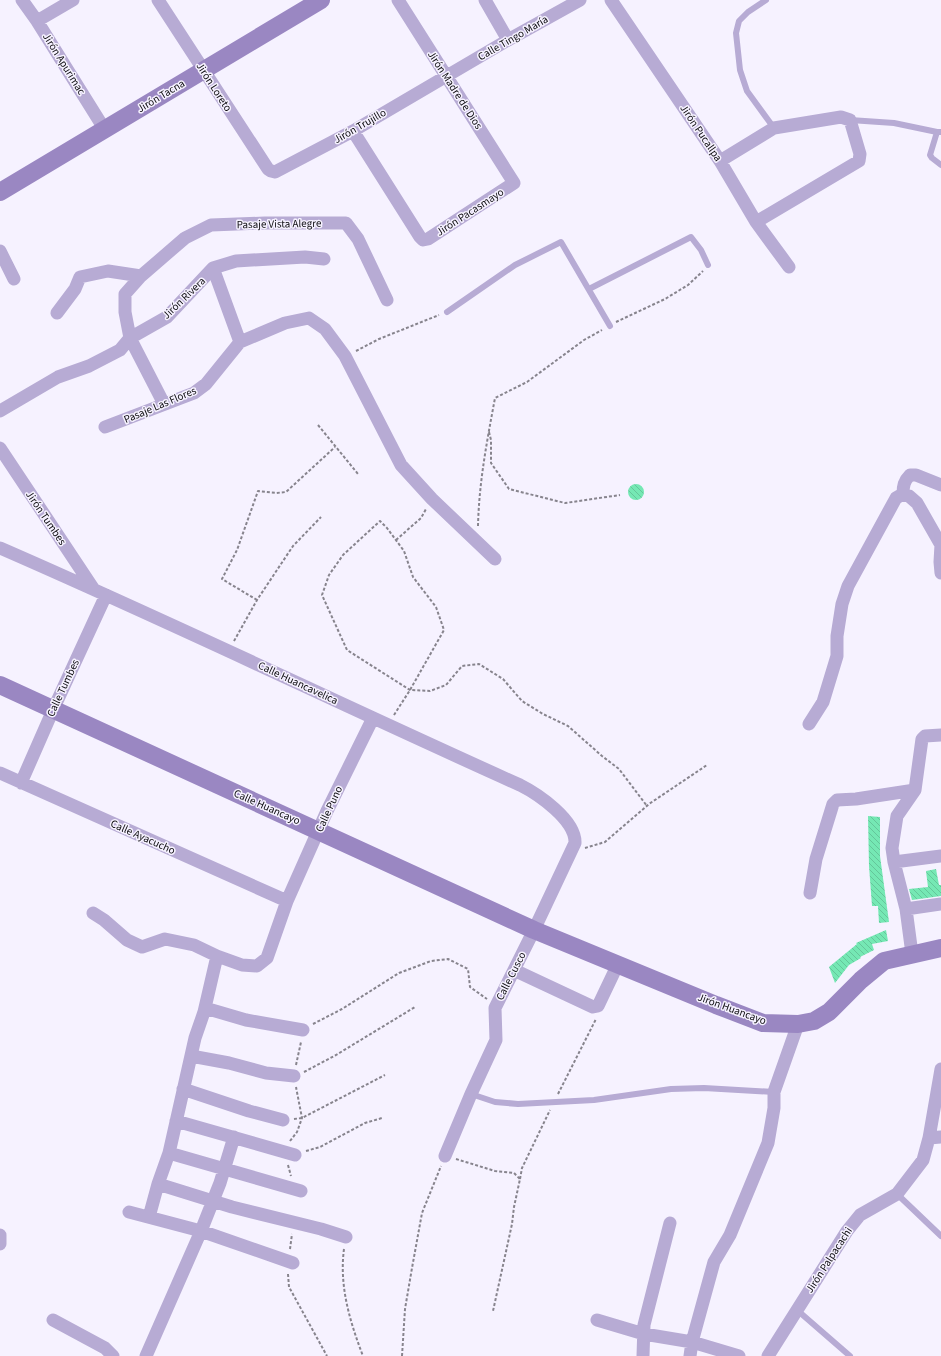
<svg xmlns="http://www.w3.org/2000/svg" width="941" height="1356" font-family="'Source Sans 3',sans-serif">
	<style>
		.building { fill: url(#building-back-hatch) }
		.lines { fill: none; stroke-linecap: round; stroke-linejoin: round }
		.path { stroke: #87848d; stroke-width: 2; stroke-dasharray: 3 2; stroke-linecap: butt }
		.lane { stroke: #b7abd4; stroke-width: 6 }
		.street { stroke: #b7abd4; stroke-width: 13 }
		.secondary { stroke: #9a87c2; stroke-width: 18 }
		.labels { text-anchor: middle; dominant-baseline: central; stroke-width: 3; stroke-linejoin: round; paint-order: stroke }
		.street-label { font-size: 11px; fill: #0c0b0f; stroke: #f6f2ff }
	</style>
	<defs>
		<pattern id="building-back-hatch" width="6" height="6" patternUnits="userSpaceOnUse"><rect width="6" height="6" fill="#75e8b4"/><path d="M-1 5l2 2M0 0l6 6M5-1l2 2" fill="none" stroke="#64c69a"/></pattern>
	</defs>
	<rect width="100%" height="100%" fill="#f6f2ff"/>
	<path class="building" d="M628 492a8 8 0 1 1 16 0a8 8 0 1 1-16 0Z
		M868,816L880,817V856L889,922L879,923L878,906H872L869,866Z
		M936,869L939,885H941V896L912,900L909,889L928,887L926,871Z
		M886,930L888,941L872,944L874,950L860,957L861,958L849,965L835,983L829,967L857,944L856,943Z"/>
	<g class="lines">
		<path class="path" d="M616,322L665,299L688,285L703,271
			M356,351L379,339L439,315
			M318,425L358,474
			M489,432L491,440V463L509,489L565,503L620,495
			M478,526C479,482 487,441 495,398L527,382L584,340L602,330
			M396,540L421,518L426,509
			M257,600L222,579L237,550L258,491L276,493L286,492L335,447
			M234,641L257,600L293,546L321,517
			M394,715L410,690L444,630L436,607L413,577L404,551L387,528L380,521L343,555L329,575L322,595L347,650L410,690L430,691L446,685L462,666L479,664L503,679L522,701L543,714L568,726L602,756L619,769L647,806
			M585,848L605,842L649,804L707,765
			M313,1024L342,1009L399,973L431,961L448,959L468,969L470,987L487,999
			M296,1065L301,1042
			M304,1072L336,1055L415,1007
			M558,1094L596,1019
			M294,1119L302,1118L385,1075
			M290,1141L297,1132L302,1118L296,1087
			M306,1151L320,1147L365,1123L382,1118
			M456,1159L495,1171L514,1173L520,1179L514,1207L512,1224L493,1311
			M288,1165L291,1176
			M520,1179L522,1168L550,1110
			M290,1249L292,1234
			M344,1249C339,1286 350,1322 363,1356
			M288,1274L289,1287L327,1356
			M402,1356L405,1309L412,1268L422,1213L441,1166"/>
		<path class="lane" d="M766,0L748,12L739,21L736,33L740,70L747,91L774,128
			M850,120L894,123L937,132H941
			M937,132L930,155L932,158L941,165
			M589,289L691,237L701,250L708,265
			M447,312L515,265L561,242L610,326
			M471,1094L495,1102L518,1104L594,1100L671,1089L704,1088L774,1092
			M897,1194L941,1236
			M797,1310L850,1356"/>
		<path class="street" d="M22,0L37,21L105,130
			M158,0L268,169L271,171L275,172L353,131L508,40L580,0
			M485,0L508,40
			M611,0L720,161L756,222L789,267
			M37,21L73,0
			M353,131L420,237L423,240L428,239L514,183L398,0
			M720,161L774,128L841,117L850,120L860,154L859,161L756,222
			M0,251L14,279
			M213,268L240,342
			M57,313L75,289L80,277L108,271L141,276
			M164,404L130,338L125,312V294L141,276L185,238L211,225L265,223H346L358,239L387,300
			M0,411L58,377L89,366L120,350L130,338L167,317L213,268L236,261L305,257L324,259
			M105,427L194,393L206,384L240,342L285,323L309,318L325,329L345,356L401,465L432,499L495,559
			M0,448L93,588
			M903,494C903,486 904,481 910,475H916L941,485
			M0,548C175,624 346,707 520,785C538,794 576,820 575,843L534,930L495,1008L496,1040L471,1094L445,1156
			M809,724L823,702L837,656V636L842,604L848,586L896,498L903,494L909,496L917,503L941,545L940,562L941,573
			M0,773L287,901
			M21,783L53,710L106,595
			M894,862L941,856
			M810,893L816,859L833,804L837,800L856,799L915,790
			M906,909L941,904
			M93,913L104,920L127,940L142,947L165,939L194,945L217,956L242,965L257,966L267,958L287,901L327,811L373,718
			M912,954L906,909L894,862L892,848L897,816L915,790L922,739L925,736L941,735
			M514,970L593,1007L598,1006L618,964
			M205,1008L246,1020L303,1030
			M191,1056L229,1063L266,1073L294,1076
			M183,1089L249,1111L283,1120
			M176,1121L295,1155
			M929,1138L941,1137
			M169,1153L301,1191
			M158,1184L232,1207L321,1229L346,1237
			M129,1212L201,1231L293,1263
			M149,1217L158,1184L169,1153L195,1038L204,1012L217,956
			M0,1235V1244
			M53,1320L105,1348L113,1356
			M597,1320L644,1334L692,1342L739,1356
			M146,1356L201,1231L220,1183L234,1137
			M643,1356L644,1325L670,1223
			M690,1356L692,1342L714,1262L730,1235L768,1143L774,1108V1092L798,1024
			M768,1356L847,1231L860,1215L897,1194L923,1160L929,1138L941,1069"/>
		<path class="secondary" d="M0,192L321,0
			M0,685L534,930L716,1005L763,1023L798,1024L814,1021L829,1012L861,980L884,961L941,948"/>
	</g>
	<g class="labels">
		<g class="street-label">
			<text transform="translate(513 38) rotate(-30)">Calle Tingo María</text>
			<text transform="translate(64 64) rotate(58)">Jirón Apurimac</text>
			<text transform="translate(214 87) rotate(57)">Jirón Loreto</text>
			<text transform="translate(455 90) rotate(57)">Jirón Madre de Dios</text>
			<text transform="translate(161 96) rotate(-31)">Jirón Tacna</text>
			<text transform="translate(360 126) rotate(-30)">Jirón Trujillo</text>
			<text transform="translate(701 133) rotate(56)">Jirón Pucallpa</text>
			<text transform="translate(470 212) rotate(-33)">Jirón Pacasmayo</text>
			<text transform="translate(279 224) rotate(-1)">Pasaje Vista Alegre</text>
			<text transform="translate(184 298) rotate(-44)">Jirón Rivera</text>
			<text transform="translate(160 405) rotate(-23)">Pasaje Las Flores</text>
			<text transform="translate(46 518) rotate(56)">Jirón Tumbes</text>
			<text transform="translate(298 683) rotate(25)">Calle Huancavelica</text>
			<text transform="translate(63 688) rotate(-65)">Calle Tumbes</text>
			<text transform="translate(267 807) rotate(24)">Calle Huancayo</text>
			<text transform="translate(329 809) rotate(-65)">Calle Puno</text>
			<text transform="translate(143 837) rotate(24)">Calle Ayacucho</text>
			<text transform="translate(511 976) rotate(-63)">Calle Cusco</text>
			<text transform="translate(732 1009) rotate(20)">Jirón Huancayo</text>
			<text transform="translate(829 1260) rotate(-57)">Jirón Palpacachi</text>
		</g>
	</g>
</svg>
